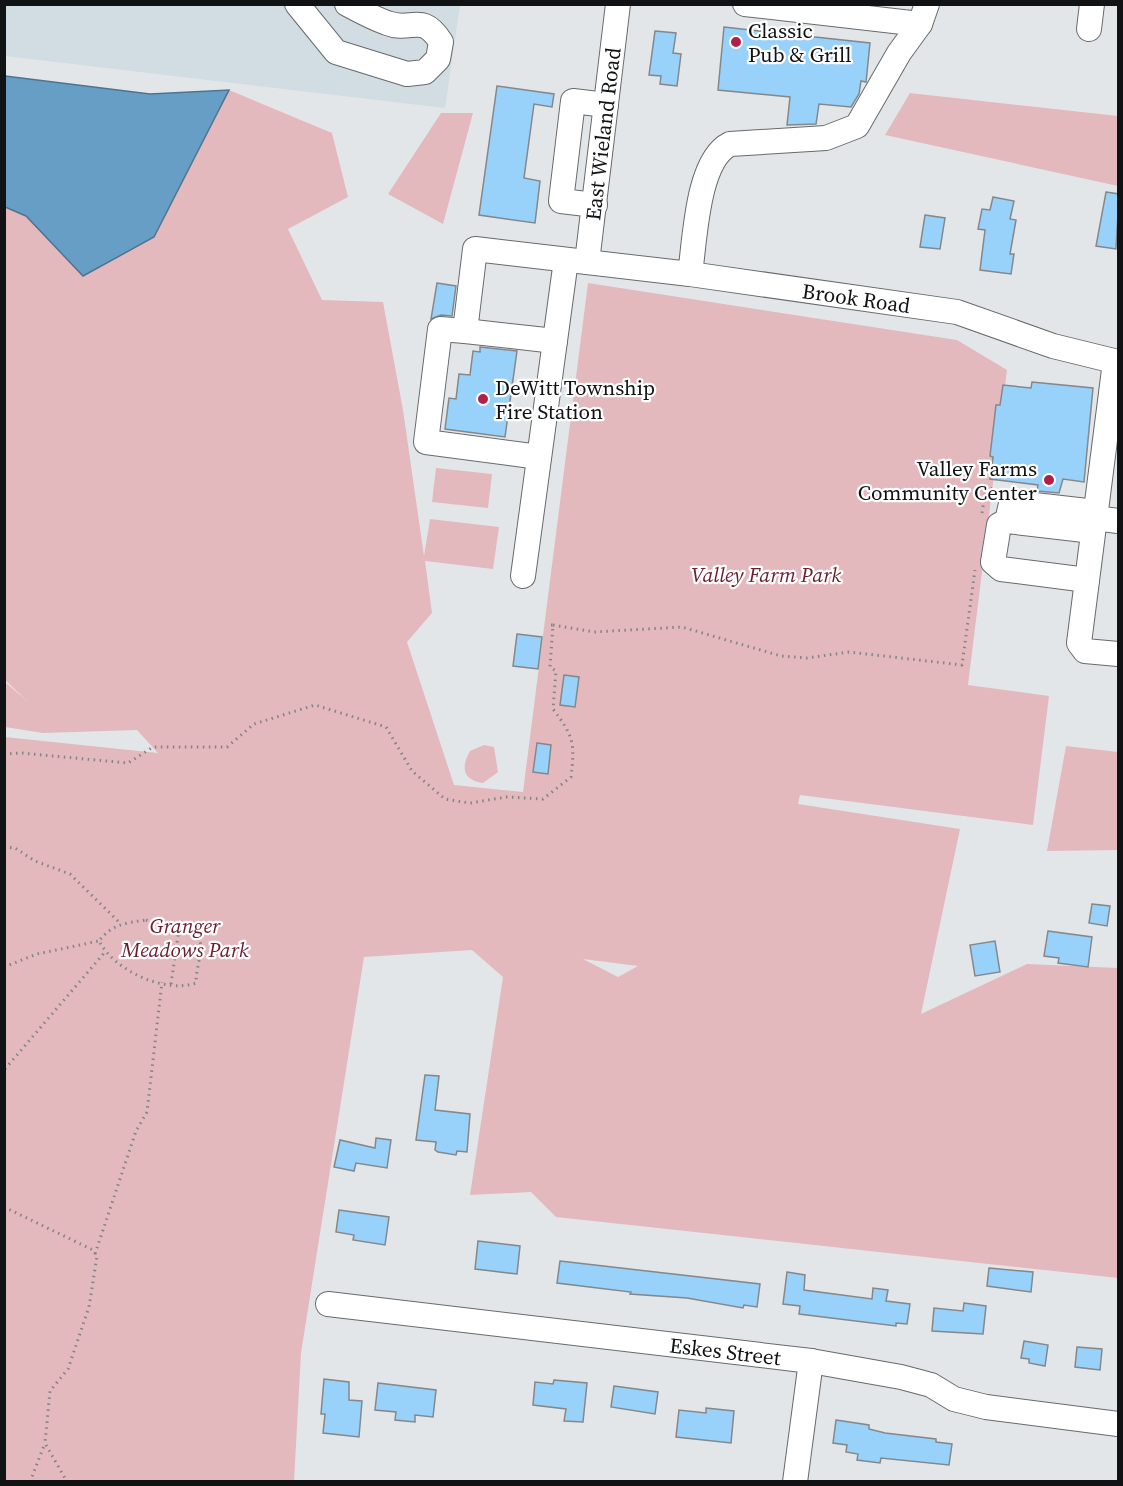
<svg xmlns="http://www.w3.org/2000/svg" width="1123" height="1486" font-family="'Source Serif 4',serif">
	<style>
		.built { fill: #d2dce3 }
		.green { fill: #e4b9be; fill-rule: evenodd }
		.water { fill: #679ec5; stroke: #4d7490; stroke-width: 1.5 }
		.building { fill: #98d1f9; stroke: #85888a; stroke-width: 1.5 }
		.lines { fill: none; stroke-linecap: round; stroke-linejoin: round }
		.minor-casing { stroke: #676a6c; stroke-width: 26 }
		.path { stroke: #828486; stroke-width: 3; stroke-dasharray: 1.5 4.5; stroke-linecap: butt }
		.minor { stroke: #fff; stroke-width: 24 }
		.poi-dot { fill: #b11f4a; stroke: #fff; stroke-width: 2 }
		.labels { text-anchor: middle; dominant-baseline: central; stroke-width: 4.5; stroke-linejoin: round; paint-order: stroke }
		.poi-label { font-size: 21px; fill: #111213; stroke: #fff; text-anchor: start }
		.street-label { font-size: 21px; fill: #111213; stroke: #fff }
		.park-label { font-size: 21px; font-style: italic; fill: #6b1c2f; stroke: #fff }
	</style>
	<rect width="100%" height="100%" fill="#e3e6e8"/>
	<path class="built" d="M5,5H460L445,108L5,56Z"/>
	<path class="green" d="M229,90L332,133L348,197L288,229L322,300L383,302L403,410L424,556L430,519L499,527L493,569L425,561L432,613L407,642L454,785L523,792L588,283L957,340L1007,370L968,685L1049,696L1033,825L800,795L798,804L960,829L921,1014L1027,964L1118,968V1278L556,1217L531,1192L470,1195L503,977L472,950L364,957L301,1353L294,1481H5V737L158,753L137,730L43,733L5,727V682L28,702L4,679V207L26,216L83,275L154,237ZM583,959L638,966L618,977Z
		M910,93L1118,116V186L885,135Z
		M441,113H473L443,224L388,194Z
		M436,468L492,474L488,508L432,502Z
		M484,745L494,747L498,772L483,783C462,780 461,767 470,751Z
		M1066,746L1118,752V850L1047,851Z"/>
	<path class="water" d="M5,76L150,94L229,90L154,237L83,276L26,216L5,207Z"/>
	<path class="building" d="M724,27L870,43L866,82L861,81L859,94L851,107L819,104L816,124L787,125L790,97L718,90Z
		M655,31L676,33L673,53L681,54L677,86L660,84L661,76L649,75Z
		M497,86L554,94L552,107L534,104L524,178L540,181L535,223L479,215Z
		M1106,192L1119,194L1116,249L1096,246Z
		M993,197L1014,201L1010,219L1016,220L1010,254H1014L1011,274L980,270L985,230L978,229L982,209L990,210Z
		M925,215L945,218L940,249L920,247Z
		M437,283L456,286L452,316L441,315L431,319Z
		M480,347L517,351L505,437L445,429L449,398L456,399L459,374L470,375L473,351L480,352Z
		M1032,382L1093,388L1084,482L1063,479L1059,493L1037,491L1038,485L990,479L993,457L990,456L996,405H1000L1003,385L1031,388Z
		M517,634L542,637L538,669L513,666Z
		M564,675L579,677L575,707L560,705Z
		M537,743L551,745L548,774L533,772Z
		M1092,904L1110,906L1107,926L1089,923Z
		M1048,931L1092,937L1088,967L1058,963L1059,958L1044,956Z
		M995,941L1000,972L975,976L970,945Z
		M425,1075L439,1076L435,1110L470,1114L467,1152L457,1151L456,1155L438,1152L435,1150L436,1142L416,1140Z
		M376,1138L391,1140L387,1168L356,1163L354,1171L334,1167L340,1140L375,1148Z
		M339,1210L389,1217L385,1245L353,1240L354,1235L336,1232Z
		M478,1241L520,1246L517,1274L475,1269Z
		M560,1261L760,1284L757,1307L744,1305L743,1308L687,1298L630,1294L631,1292L557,1283Z
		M989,1268L1033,1272L1031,1292L987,1286Z
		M787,1272L805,1275L804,1290L872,1299L873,1288L888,1290L886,1301L910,1304L907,1324L896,1323V1326L799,1314L800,1306L783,1304Z
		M964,1303L986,1306L983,1334L932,1331L934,1308L963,1311Z
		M1024,1341L1048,1345L1045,1366L1029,1363V1359L1021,1358Z
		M1077,1347L1102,1349L1100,1370L1075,1367Z
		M324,1379L349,1382V1400L362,1401L359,1437L323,1433L325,1414H321Z
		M554,1380L587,1383L583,1422L564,1421L566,1409L533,1405L535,1382L553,1384Z
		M378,1383L436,1390L433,1417L415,1415V1422L395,1420L396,1412L375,1410Z
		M614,1386L658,1392L655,1414L611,1407Z
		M706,1408L734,1411L731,1443L676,1437L679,1410L706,1413Z
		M836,1420L869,1425V1429L885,1433L936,1439V1442L952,1444L949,1465L881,1458L880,1463L857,1460L858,1454L846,1452L847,1445L833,1443Z"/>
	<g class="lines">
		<g class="minor-casing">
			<g id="minor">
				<path d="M297,4L336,52L407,74L425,72L438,59L441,42C421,11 412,33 387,23C373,18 360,11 347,4"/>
				<path d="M745,4L920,24"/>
				<path d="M1089,29L1092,4"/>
				<path d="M595,205L561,201L573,101L606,105"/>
				<path id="s1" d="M587,262L618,4"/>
				<path d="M690,274C695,240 697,160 730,144L826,138L857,126L899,53L920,24L927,4"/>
				<path d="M465,331L555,341"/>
				<path d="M1115,362L1079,643L1085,651L1118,654"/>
				<path id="s2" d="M539,457L426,442L440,329L465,331L475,249L690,274L957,312L1053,346L1118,362"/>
				<path d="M1095,518L1118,521"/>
				<path d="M1007,521L1011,504L1017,503L1096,512"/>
				<path d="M523,576L566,260"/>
				<path d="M1087,580L1001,569L993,562L999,525L1007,521L1093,531"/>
				<path id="s3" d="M328,1304L811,1361L901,1377L931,1385L954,1399L986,1407L1118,1424"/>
				<path d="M795,1482L811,1361"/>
			</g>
		</g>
		<path class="path" d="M982,513L986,488L996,489
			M553,625L594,632L682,627L781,656L807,658L849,652L962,665L975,570
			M4,754L21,753L128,763L153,747H227L254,724L315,705L386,727L412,771L445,799L470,803L507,797L543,799L571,777C575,743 574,737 553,709L556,671L550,667L553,625H547
			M4,847L15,848L35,861L70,874L120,923
			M146,920L161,926L183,922C213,940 196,957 196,983C164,994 114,970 99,941C112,924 126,923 146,920Z
			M4,967L37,954L99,941
			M171,984L180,922
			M5,1069L105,952
			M4,1207L93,1250L97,1256L89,1307L68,1369L50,1391L45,1443L67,1482
			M95,1254L136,1131L147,1112L162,982
			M30,1482L45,1443"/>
		<use href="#minor" class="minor"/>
	</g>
	<g class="poi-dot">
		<circle cx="736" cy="42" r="6"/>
		<circle cx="483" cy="399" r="6"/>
		<circle cx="1049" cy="480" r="6"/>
	</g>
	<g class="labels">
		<g class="poi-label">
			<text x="748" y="30">Classic<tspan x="748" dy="24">Pub &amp; Grill</tspan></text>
			<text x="495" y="387">DeWitt Township<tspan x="495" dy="24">Fire Station</tspan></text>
			<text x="1037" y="468" text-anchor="end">Valley Farms<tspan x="1037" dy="24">Community Center</tspan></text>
		</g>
		<g class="street-label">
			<text stroke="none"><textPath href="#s1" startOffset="129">East Wieland Road</textPath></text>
			<text stroke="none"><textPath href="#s2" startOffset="720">Brook Road</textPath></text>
			<text stroke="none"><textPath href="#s3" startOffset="400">Eskes Street</textPath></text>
		</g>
		<g class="park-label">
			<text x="766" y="574">Valley Farm Park</text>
			<text x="185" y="925">Granger<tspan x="185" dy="24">Meadows Park</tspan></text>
		</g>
	</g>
	<rect width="1123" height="1486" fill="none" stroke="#111213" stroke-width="12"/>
</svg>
